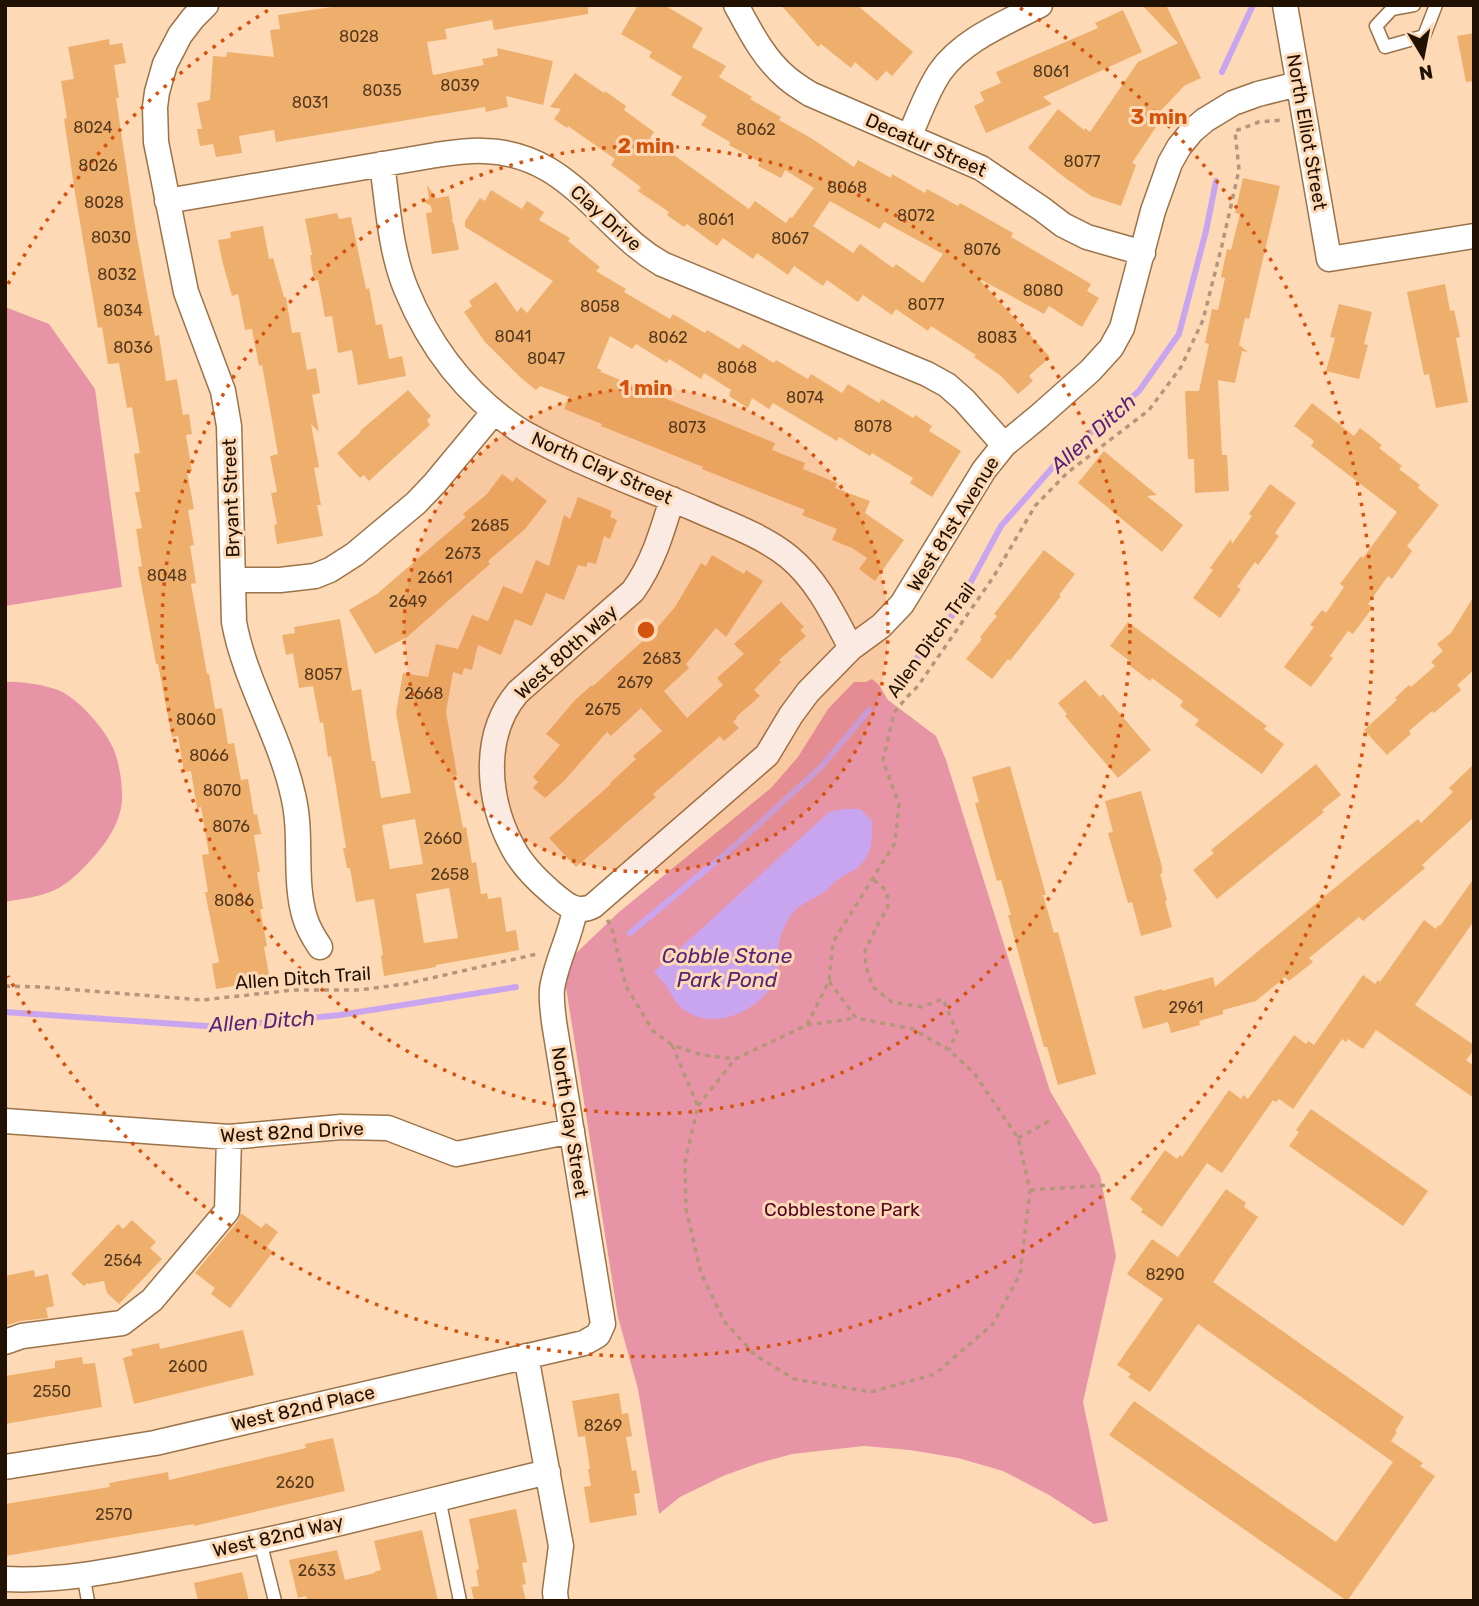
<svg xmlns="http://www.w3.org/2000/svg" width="1479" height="1606" font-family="Rubik,sans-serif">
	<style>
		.green { fill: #e795a6 }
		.water { fill: #c9a5f0 }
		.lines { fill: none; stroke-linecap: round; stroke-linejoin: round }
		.stream { stroke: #c9a5f0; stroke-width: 6 }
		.building { fill: #eeaf6d; fill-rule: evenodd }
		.lane-casing { stroke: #9b7349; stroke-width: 15 }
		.street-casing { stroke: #9b7349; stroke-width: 27 }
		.path { stroke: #b4977a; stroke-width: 3.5; stroke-dasharray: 5 5; stroke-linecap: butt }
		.lane { stroke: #fff; stroke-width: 12 }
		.street { stroke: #fff; stroke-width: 24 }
		.ring { fill: none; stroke: #d4520b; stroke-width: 3.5; stroke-dasharray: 3.5 7 }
		.labels { text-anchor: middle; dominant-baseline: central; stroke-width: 6; stroke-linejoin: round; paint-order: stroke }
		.number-label { font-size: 16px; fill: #54381d }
		.street-label { font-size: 19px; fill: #201102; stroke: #fdd9b6 }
		.park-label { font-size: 19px; fill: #550322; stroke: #fdd9b6 }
		.water-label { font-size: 21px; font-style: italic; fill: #54247a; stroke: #fdd9b6 }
		.centre { fill: #d4520b; stroke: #fdd9b6; stroke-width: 3.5 }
		.ring-label { font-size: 21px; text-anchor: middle; font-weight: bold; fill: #d4520b; stroke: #fdd9b6; stroke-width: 6; stroke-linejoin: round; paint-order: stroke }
	</style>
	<rect width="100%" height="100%" fill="#fdd9b6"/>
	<path class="green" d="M5,307L49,324L95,389L122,587L5,606Z
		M872,679L879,685L888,700L936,736L946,760L1050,1091L1100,1175L1116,1256L1083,1402L1108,1521L1094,1524L1049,1495L1003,1471L958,1458L910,1450L864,1446L792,1454L756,1464L723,1476L680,1497L659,1514L638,1389L618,1317L565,981L570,959L619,912L771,788L798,757L828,709L854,682H866Z
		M5,682C22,681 43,685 58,690C78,698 105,729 113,748C119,760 123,787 122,801C120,824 105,845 90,861C78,874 64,888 47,893C34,898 19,899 5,902Z"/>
	<path class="water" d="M843,809H860L872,821C873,839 872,857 856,869C852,872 846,874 842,877C836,880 831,886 826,891C814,899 800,903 791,915C784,925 779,938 778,950C778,961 779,972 774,982C758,1012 712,1032 683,1009C674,1002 673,997 668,988C664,982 658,977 654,972L829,812Z"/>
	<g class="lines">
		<path class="stream" d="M1222,72L1253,5
			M916,659L954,613L1001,526L1060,459L1139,391L1179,334L1206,231L1216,181
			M630,933L739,842L821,767L869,710
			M5,1012L220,1027L340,1015L516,987"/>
	</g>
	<path class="building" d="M345,5H588V14L494,30L492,20L445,29L447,39L427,42L433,75L484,65L482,59L498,56L497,48L553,61L543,105L506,96L508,107L486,112L485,107L276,142L274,130L239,136L242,153L216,157L213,144L200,146L197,129H202L197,103L210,100L213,56L226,57L227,52L274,57L270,30L280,29L278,15Z
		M638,5H664L703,28L692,47L726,66L719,77L752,97L750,99L781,117L779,120L811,138L854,167L858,160L891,178L892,174L925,193L927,189L958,206L960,203L1013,233L1011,237L1091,284L1087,291L1099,298L1082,327L1049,306L1044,314L978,278L1050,357L1029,376L1033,381L1018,394L1001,376L974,357L976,355L931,326L928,331L896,309L892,315L863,295L858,302L827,280L823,286L794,266L788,275L757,253L753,259L723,238L717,246L687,224L684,227L667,215L669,212L638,191L641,187L611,165L615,159L568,126L567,128L554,119L561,109L550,107L575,73L604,93L605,91L626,106L624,110L654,132L650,138L749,209L755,201L786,223L790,217L792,218L814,188L785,170L781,178L758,166L760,162L729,145L730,142L701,125L707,116L671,95L682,77L649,57L652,52L621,34ZM830,201L880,229L884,222L943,254L923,283L896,264L893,268L860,244L853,253L813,226Z
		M781,5H857L913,52L892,76L886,71L877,81L855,62L851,68L821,44L818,47Z
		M1142,5H1166L1201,78L1184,86L1152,120L1158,124L1132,163L1136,165L1121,206L1091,196L1064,177L1028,148L1058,109L1084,130L1085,128L1090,132L1138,62L1178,43Z
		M1123,10L1142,52L1043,97L1052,104L986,133L974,106L984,101L980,92L1001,83L996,72L1098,28L1095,23Z
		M1474,33V81L1466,82L1457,36Z
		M109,39L110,45L122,43L126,63L114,65L119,98H116L135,226L155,336L159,335L166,381L177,379L183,415L189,414L192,434L186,435L192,471L187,472L194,509L188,510L194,545L190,546L196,583L191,584L207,674H209L215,709L222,708L228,744L234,743L241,780L248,779L254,815L257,814L261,834L254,835L260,872H257L263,909H260L267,946L264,947L270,980L216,989L212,964L219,962L205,892H208L202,855L209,854L201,807L197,808L191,771L184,772L178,736L172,737L158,664H156L138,567L142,566L136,529L142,528L135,492H140L134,454L140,453L132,407L127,408L119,363L108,364L102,327L98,328L75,193L64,119L67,118L61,81L74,79L68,47Z
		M1243,178L1280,186L1249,319L1245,318L1239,345L1248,352L1242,351L1235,383L1218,380L1222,455H1227L1229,491L1195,493L1194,459H1188L1185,391H1199L1209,344L1205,343L1212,309L1218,310L1225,278L1221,277L1227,249L1231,250L1240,214L1235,213Z
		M427,185L436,198L449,196L453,220L451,219L454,224L459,250L432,254L426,213L432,212L431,206L422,201L429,199Z
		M491,190L522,209L527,201L544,212L539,220L570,238L568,241L600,267L596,271L626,289L624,292L670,319L673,314L705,333L707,330L739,349L743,344L774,363L776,360L808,379L811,374L842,393L848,384L879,403L882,399L913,418L915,415L932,426L929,431L961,451L932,497L910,483L913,478L872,453L870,456L839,437L837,441L773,403L769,409L752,398L748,408L729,396L731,390L704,373L701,379L669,359L667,363L636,344L632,349L610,336L597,368L601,370V372L775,443L772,450L805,463L803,469L837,483L835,488L870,501L865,513L904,540L875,581L859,569L867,558L852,548L832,540L837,529L802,515L805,510L702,469L703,467L601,426L602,424L564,409L569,397L540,386L536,390L521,378L485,342L464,312L472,306L469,301L496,282L517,312L521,307L527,313L553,281L465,227V221L480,198L485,201Z
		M337,213L339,219L351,217L366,289L369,288L376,325L382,324L389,359L402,356L406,376L358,385L352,350L338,353L332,316L325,317L318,280L314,281L310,255H312L305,219Z
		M263,226L269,259L273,258L284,297H286L292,333L300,332L307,370L316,368L320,393L312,395L319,432L311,424L319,467L314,468L321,505H317L323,536L277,544L274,525L277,524L271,493L277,492L270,456L278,454L262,365L259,366L252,329L245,330L238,294L232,296L223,264L218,240L231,238L230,232Z
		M1445,284L1450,311L1454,310L1460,337L1456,338L1468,402L1436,408L1429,374L1424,375L1407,292Z
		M1339,304L1372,312L1364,344L1368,345L1359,379L1326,371L1335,338L1330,337Z
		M408,390L431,416L427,420L430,425L369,481L364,475L360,478L337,453L361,432L360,431Z
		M1312,403L1354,436L1360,428L1382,445L1379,448L1402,466L1399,469L1420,485L1418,488L1439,505L1407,546L1412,551L1392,579L1388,576L1368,604L1373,607L1353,634L1348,631L1330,656L1333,658L1311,687L1284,667L1314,627L1310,625L1322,610L1326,613L1344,587L1340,584L1361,556L1363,558L1397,512L1311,446L1314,441L1294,426Z
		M1104,451L1157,495L1147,496L1183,525L1162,552L1078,483Z
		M502,474L513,482L516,477L547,501L525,529L488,561L490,564L407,637L375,654L349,610L377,594L466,517L463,514L487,494Z
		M1270,484L1296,503L1275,533L1279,536L1258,565L1255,562L1237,587L1241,589L1220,618L1193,598L1213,570L1210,568L1231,539L1232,544L1252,516L1249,514Z
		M578,497L612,511L610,517L617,520L610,539L604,536L596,564L588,562L586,567L578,565L564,600L546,593L532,626L515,619L501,655L478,645L472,670L464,668L462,675L453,672L446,712L457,775L453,776L463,828L466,827L472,863L476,862L481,894L487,893L488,899L501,897L506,932L516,930L519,950L436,965V967L384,976L381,956L383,955L374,899L356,902L350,868H347L343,848H346L331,756L328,757L323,722L320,723L313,686L299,688L293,653L286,655L282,635L295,633L294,627L340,619L352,691L361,689L372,761H375L381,798L411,793L396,713L403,673L428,677L436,644L458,649L472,615L488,621L503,586L522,594L536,560L549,566L564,515L570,519ZM415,819L423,864L390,869L382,825ZM449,888L458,938L424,943L416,894Z
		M1044,550L1075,574L1059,595L1061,596L1010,661L1008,659L992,679L966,659L982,639L980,637L997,616L994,614Z
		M712,555L744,574L746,570L763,581L726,637L716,628L686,664L689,668L664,691L687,718L723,685L717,678L744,654L734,644L781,602L804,627L800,630L806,636L779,660L781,662L754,690L760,696L736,717L737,718L733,722L739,728L724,741L720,736L653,794L656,797L576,867L549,838L611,784L610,783L636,759L633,756L662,731L641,708L611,736L607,732L564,781L545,798L533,788L538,782L533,777L560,745L546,734L575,700L592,685L593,686L657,628L675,607L701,563L706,566Z
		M1474,596V670L1457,685L1461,690L1434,713L1432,711L1409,731L1411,734L1387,755L1364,730L1397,700L1395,698L1409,685L1411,687L1435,666L1431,662L1443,651L1437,644L1451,633Z
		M1128,622L1267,726L1264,729L1284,744L1262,774L1195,725L1199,720L1180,706L1183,701L1152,678L1150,681L1129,665L1131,662L1110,646Z
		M1085,680L1100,697L1103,694L1151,750L1118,778L1065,716L1067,714L1058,703Z
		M1316,764L1341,795L1322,810L1324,812L1217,899L1193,870L1214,853L1211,850Z
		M1474,764V817L1422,865L1425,868L1363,921L1359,917L1309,958L1313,962L1289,981L1285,977L1256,1001L1223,1010V1014L1199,1021L1200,1025L1171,1033L1168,1022L1143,1029L1134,997L1162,989V991L1213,977L1215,987L1418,819L1421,823L1453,792L1449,788Z
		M1010,766L1046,895H1043L1054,933L1058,932L1096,1074L1058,1085L1047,1047H1044L1030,996L1008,915H1011L1001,880L997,881L975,803L979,802L972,777Z
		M1141,791L1162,867V874H1160L1167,900L1165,901L1172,927L1141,936L1132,902L1128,903L1108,833L1113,832L1105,801Z
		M1474,878V921L1415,1005L1474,1045V1050L1466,1060L1474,1066V1098L1376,1030L1363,1049L1348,1039L1346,1042L1342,1039L1293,1109L1279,1099L1276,1102L1273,1100L1222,1173L1207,1163L1162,1227L1141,1212L1143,1209L1130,1199L1165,1150L1177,1159L1180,1155L1182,1157L1229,1090L1241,1099L1243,1095L1248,1099L1294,1035L1306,1044L1308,1041L1314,1045L1363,975L1375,984L1378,980L1380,982L1424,920L1436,929L1438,925L1440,926Z
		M1311,1109L1428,1191L1403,1226L1289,1146L1299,1132L1296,1130Z
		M1226,1189L1246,1203L1244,1207L1258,1217L1213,1282L1404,1417L1395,1431L1397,1432L1391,1441L1423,1463L1420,1466L1435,1476L1347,1601L1109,1435L1134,1401L1336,1542L1393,1462L1198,1324L1150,1392L1128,1377L1131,1374L1117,1365L1163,1299L1127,1274L1152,1239L1178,1257Z
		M241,1213L261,1228L266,1223L278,1232L267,1247L273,1252L230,1308L211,1294L215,1288L195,1273L238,1221Z
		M132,1220L156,1242L150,1248L162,1259L119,1304L107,1293L104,1281L88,1284L87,1283L84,1286L71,1274L118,1224L123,1229Z
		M34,1270L35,1277L48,1274L54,1306L46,1308L48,1318L20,1321L5,1326V1276Z
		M243,1330L254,1375L134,1404L123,1358L133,1355L131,1349L159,1343L160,1349Z
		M82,1357L83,1364L95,1363L102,1407L5,1424V1376L55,1368V1361Z
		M619,1393L622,1414L628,1413L632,1436L626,1437L632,1471L636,1470L640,1493L634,1494L637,1515L590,1523L584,1487L591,1486L588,1469H590L585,1436L578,1437L572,1401Z
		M333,1438L345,1491L194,1526V1524L5,1556V1504L110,1487L109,1483L168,1472L169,1480L306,1448L305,1444Z
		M516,1509L527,1562L522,1563L526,1584L522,1585L526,1601H474L471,1587L479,1586L476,1570L479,1569L469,1519Z
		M422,1530L438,1601H307L306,1596L298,1598L289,1560L337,1550L345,1580L375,1573L374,1572L381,1570L374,1541Z
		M242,1572L249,1601H198L194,1583Z"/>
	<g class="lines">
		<g class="lane-casing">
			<path id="lane" d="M1414,5L1392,9L1376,26L1385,47L1424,36L1436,5
				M439,1498L460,1601
				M260,1541L275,1601
				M83,1574L88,1601"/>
		</g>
		<g class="street-casing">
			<path id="street" d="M206,5L193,18L180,35L165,64L157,92L155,107L156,142L186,292L223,391L229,426L234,622C245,682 280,736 293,795C303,835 293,879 305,918C308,928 314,938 320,947
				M736,5C750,31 764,59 787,78C794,84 802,89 810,94L981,168L1042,209L1063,225L1087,237L1143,253
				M1285,5L1329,259L1474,236
				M909,137C919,115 927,91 940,72C963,39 1006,23 1040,5
				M382,164C388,206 390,250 406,289C429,345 466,394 516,428C526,435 538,440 549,446C596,470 646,488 695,509C726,523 762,535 789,557C818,581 834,616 851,648
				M167,201L436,155C452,153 468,150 484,151C534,152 567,179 600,212C622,233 636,249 662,264L927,374L947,385L964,400L1004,445
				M672,499C662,532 653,563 633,591L518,692C481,735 487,800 513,848C522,865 537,880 551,892C564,903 576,915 593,906L767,755L791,715L808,692L851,648L881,626L902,604L984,470L1004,445L1038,417L1090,371L1111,348L1122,328L1153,211L1170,163L1179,147L1192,131L1205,120L1233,103L1258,94L1298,84
				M233,580H280L315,576L330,570L355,554L416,503L435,483L494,412
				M5,1121L229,1137L341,1127L388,1128L456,1154L572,1131
				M5,1342L22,1336L122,1323L152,1300L227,1211L229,1137
				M526,1356L561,1546L555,1592L556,1601
				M5,1467L155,1443L584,1343L598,1335L603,1324L554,1022C553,1012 551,1000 552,989C556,962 570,937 575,910
				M5,1579C63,1582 122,1569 179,1558C303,1535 425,1501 548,1472"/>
		</g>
		<path class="path" d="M874,880L887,891L888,907L878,924L865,951L866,967L873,987L892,1002L921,1007L943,999L957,1032L949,1050
			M607,920L611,925L626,986L653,1031L672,1045L702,1055L735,1059L807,1025L829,981L833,942L895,843L899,804L883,761L894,713L906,698L918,686L994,576L1035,506L1067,473L1149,410L1181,367L1203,320L1222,245L1239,170L1235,131L1259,122L1283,120
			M5,986L41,987L202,1000L294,990H359L405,984L537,954
			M807,1025L856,1018
			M672,1045L698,1106L685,1162L686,1209L701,1273L724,1321L755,1355L794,1379L871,1392L935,1374L993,1324L1020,1274L1030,1190L1018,1138L974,1073L949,1050L913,1029L856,1018L829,981
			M698,1106L735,1059
			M1018,1138L1053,1119
			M1030,1190L1109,1185"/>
		<use href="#lane" class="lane"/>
		<use href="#street" class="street"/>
	</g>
	<circle cx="646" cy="630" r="242" fill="#d4520b" fill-opacity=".12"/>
	<g class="ring">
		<circle cx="646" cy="630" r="242"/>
		<circle cx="646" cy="630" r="484"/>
		<path d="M8 284A726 726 0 0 1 272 8M1020 8A726 726 0 1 1 8 976"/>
	</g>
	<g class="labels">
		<g class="number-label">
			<text x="359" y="36">8028</text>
			<text x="1051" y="71">8061</text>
			<text x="460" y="85">8039</text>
			<text x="382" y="90">8035</text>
			<text x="310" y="102">8031</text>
			<text x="93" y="127">8024</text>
			<text x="756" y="129">8062</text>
			<text x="1082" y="161">8077</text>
			<text x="98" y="165">8026</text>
			<text x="847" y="187">8068</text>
			<text x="104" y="202">8028</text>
			<text x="916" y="215">8072</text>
			<text x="716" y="219">8061</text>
			<text x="111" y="237">8030</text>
			<text x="790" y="238">8067</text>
			<text x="982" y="249">8076</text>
			<text x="117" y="274">8032</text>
			<text x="1043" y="290">8080</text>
			<text x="926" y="304">8077</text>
			<text x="600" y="306">8058</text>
			<text x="123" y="310">8034</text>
			<text x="513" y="336">8041</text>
			<text x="668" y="337">8062</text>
			<text x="997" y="337">8083</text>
			<text x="133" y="347">8036</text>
			<text x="546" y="358">8047</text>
			<text x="737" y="367">8068</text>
			<text x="805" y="397">8074</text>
			<text x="873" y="426">8078</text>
			<text x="687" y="427">8073</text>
			<text x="490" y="525">2685</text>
			<text x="463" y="553">2673</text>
			<text x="167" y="575">8048</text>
			<text x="435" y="577">2661</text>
			<text x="408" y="601">2649</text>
			<text x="662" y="658">2683</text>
			<text x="323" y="674">8057</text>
			<text x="635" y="682">2679</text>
			<text x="424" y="693">2668</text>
			<text x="603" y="709">2675</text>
			<text x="196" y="719">8060</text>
			<text x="209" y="755">8066</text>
			<text x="222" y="790">8070</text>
			<text x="231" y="826">8076</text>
			<text x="443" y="838">2660</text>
			<text x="450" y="874">2658</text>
			<text x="234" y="900">8086</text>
			<text x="1186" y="1007">2961</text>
			<text x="123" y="1260">2564</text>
			<text x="1165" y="1274">8290</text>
			<text x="188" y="1366">2600</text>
			<text x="52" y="1391">2550</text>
			<text x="603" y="1425">8269</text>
			<text x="295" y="1482">2620</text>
			<text x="114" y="1514">2570</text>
			<text x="317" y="1570">2633</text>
		</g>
		<g class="street-label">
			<text transform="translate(1307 132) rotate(80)">North Elliot Street</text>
			<text transform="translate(926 145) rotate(24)">Decatur Street</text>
			<text transform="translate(606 218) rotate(42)">Clay Drive</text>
			<text transform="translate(602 468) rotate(24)">North Clay Street</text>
			<text transform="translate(231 498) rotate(-92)">Bryant Street</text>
			<text transform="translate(953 524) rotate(-58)">West 81st Avenue</text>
			<text transform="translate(931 640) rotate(-54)">Allen Ditch Trail</text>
			<text transform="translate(566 652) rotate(-42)">West 80th Way</text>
			<text transform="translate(303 978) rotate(-4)">Allen Ditch Trail</text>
			<text transform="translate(570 1122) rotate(81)">North Clay Street</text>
			<text transform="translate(292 1132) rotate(-3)">West 82nd Drive</text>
			<text transform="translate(303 1408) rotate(-13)">West 82nd Place</text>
			<text transform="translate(278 1536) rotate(-13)">West 82nd Way</text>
		</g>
		<g class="park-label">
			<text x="842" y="1209">Cobblestone Park</text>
		</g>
		<g class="water-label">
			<text transform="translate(1093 433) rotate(-42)">Allen Ditch</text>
			<text x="727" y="955">Cobble Stone<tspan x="727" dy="24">Park Pond</tspan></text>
			<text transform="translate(262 1021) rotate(-4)">Allen Ditch</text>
		</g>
	</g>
	<circle cx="646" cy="630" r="10" class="centre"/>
	<g class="ring-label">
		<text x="1159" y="124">3 min</text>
		<text x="646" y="153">2 min</text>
		<text x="646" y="395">1 min</text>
	</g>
	<rect width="1479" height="1606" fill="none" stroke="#201102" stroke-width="14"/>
	<g transform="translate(1423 56) rotate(170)" stroke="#fdd9b6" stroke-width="5" paint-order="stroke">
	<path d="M0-5L12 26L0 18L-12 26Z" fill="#201102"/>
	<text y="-10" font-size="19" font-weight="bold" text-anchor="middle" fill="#201102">N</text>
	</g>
</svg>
